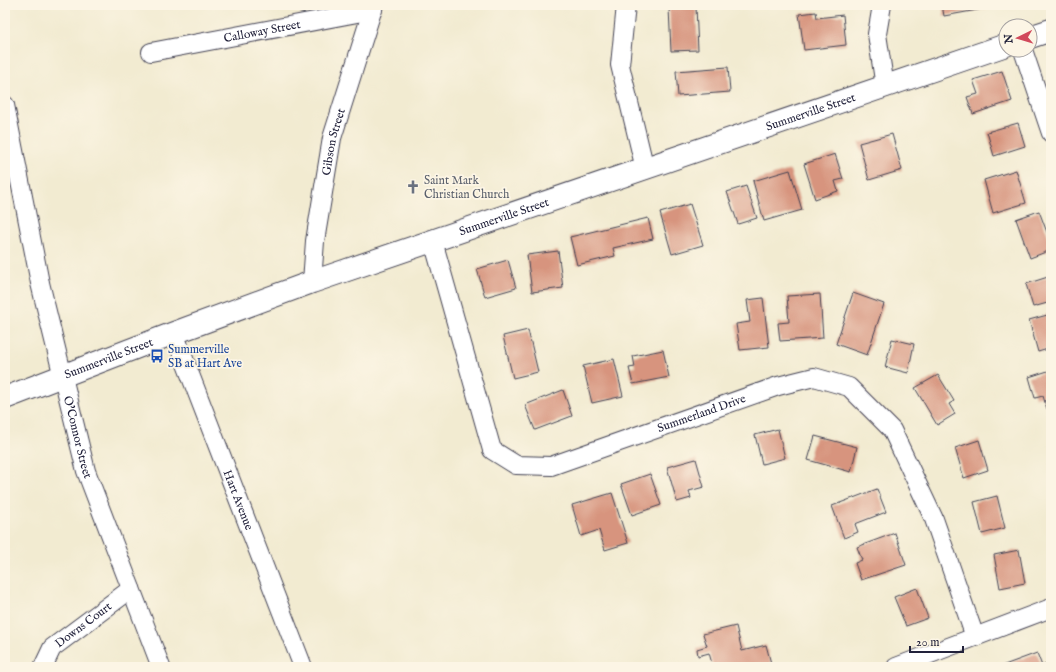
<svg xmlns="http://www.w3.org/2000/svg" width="1056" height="672" font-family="'IM FELL English',serif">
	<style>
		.building { fill: #d7947e }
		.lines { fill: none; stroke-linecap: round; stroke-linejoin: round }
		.minor-casing { stroke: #414052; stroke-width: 20 }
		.tertiary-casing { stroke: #414052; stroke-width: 24 }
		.minor { stroke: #fff; stroke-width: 18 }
		.tertiary { stroke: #fff; stroke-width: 22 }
		.labels { text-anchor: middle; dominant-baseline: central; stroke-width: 3.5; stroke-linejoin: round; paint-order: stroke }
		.street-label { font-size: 12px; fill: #22223b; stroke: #fcf5e5 }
		.worship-label { font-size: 12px; fill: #5b616d; stroke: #fcf5e5; text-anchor: start }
		.transit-label { font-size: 12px; fill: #164399; stroke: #fcf5e5; text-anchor: start }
	</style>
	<rect width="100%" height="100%" fill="#fcf5e5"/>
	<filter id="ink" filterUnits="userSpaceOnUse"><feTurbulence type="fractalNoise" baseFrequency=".025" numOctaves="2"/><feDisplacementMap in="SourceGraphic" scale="8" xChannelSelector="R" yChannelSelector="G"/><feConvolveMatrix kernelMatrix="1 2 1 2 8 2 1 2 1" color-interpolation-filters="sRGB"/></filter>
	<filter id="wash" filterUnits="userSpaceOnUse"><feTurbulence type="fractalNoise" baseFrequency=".012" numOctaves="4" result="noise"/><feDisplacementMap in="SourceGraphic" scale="16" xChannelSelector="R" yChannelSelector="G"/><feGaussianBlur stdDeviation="0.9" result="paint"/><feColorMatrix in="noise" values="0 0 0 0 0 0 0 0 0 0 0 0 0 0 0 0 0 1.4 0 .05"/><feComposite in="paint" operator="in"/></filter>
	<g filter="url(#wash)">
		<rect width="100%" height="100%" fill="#f2ebd1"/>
		<g id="blocks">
			<path class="building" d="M942,5H993L994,7L944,16Z
				M696,7L698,50L671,51L669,8Z
				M816,12L817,18L843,15L846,45L804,50L799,14Z
				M728,67L730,92L678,96L676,71Z
				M1002,71L1012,101L973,114L967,97L978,94L973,80Z
				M1018,123L1025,146L994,156L987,132Z
				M892,134L902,170L869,180L859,143Z
				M835,154L843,179L835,181L838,191L815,199L804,164Z
				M790,170L802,210L764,221L753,181Z
				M1016,170L1026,203L993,213L984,180Z
				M746,186L757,218L738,224L727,192Z
				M690,204L703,245L672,254L660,213Z
				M1039,211L1051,243V250L1030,258L1016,219Z
				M648,218L653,239L613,248L615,256L577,265L570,237Z
				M558,251L563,288L532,292L527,255Z
				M508,260L516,288L485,297L477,269Z
				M1051,276V302L1033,307L1026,284Z
				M853,293L884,304L867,355L836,344Z
				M820,294L823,338L780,341L778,323L789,322L787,296Z
				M763,298L769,347L740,350L736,324L750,322L747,300Z
				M1051,314V348L1038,352L1029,320Z
				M528,330L538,372L513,378L503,336Z
				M892,339L914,344L908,373L885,367Z
				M663,350L669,377L633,384L629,368L635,367L633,356Z
				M614,359L623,396L592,403L583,366Z
				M1051,370V407L1047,409L1043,396L1035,398L1029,377Z
				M938,375L954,401L949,404L955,414L937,425L915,388Z
				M563,390L572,416L535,430L525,405Z
				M778,429L785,458L762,464L755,435Z
				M815,436L857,447L851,472L808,460Z
				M979,440L988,470L964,478L955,448Z
				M696,459L704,487L689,491L691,498L677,502L667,467Z
				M650,474L661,505L632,515L621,484Z
				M877,489L886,512L855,524L858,532L844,538L832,506Z
				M612,493L628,543L605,550L599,530L581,536L572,505Z
				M997,496L1005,528L982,534L974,502Z
				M895,533L906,565L861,580L855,563L862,560L857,547Z
				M1019,550L1025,583L1000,588L994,555Z
				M917,588L928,618L906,626L894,597Z
				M736,626L742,651L766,645L772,667H713L709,653L698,656L697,649L707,646L703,634Z
				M1037,653L1042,666L1051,662V667H999Z"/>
		</g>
	</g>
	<g filter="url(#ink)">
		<use href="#blocks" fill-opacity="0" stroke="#414052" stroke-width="1"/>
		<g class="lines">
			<g class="minor-casing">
				<g id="minor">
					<path d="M626,5L620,65L645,169"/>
					<path d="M882,5L877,34L885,87"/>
					<path d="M1023,50L1051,133"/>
					<path id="s1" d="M151,52L373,10"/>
					<path id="s2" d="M5,105L40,283L86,471L161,667"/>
					<path id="s3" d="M433,241L492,450L516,465L551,466L778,386L814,377L849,387L892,430L934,519L975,637"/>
					<path id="s4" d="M312,282L315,241L332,138L374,5"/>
					<path id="s5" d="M174,333L303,667"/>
					<path id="s6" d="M43,667L52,648L131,589"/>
					<path d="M896,667L1051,608"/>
				</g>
			</g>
			<g class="tertiary-casing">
				<g id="tertiary">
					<path d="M1030,37L1051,30"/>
					<path id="s7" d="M5,398L174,333L312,282L1006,45"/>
				</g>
			</g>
			<use href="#minor" class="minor"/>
			<use href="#tertiary" class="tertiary"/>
		</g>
	</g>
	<defs>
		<g id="church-bare" transform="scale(1.08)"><path d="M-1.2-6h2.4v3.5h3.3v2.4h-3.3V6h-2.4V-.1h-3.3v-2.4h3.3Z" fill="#6b7280" stroke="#fcf5e5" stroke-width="2.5" paint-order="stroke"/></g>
		<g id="bus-bare" transform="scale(1.08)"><path d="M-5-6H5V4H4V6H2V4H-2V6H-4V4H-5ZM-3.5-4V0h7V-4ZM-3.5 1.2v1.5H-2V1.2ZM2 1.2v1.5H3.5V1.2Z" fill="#1a4fb4" stroke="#fcf5e5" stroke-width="2.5" paint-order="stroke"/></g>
	</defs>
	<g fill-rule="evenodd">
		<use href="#church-bare" x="413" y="187"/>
		<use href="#bus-bare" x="157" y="356"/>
	</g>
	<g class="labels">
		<g class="street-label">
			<text stroke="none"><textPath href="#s1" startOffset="113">Calloway Street</textPath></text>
			<text stroke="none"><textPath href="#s7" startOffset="855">Summerville Street</textPath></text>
			<text stroke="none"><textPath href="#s4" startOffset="142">Gibson Street</textPath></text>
			<text stroke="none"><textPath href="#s7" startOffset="531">Summerville Street</textPath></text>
			<text stroke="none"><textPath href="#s7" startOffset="111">Summerville Street</textPath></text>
			<text stroke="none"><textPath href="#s3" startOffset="440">Summerland Drive</textPath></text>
			<text stroke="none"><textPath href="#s2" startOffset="340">O'Connor Street</textPath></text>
			<text stroke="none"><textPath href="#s5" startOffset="179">Hart Avenue</textPath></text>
			<text stroke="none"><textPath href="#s6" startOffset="60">Downs Court</textPath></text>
		</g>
		<g class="worship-label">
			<text x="424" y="180">Saint Mark<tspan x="424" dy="14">Christian Church</tspan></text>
		</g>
		<g class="transit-label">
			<text x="168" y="349">Summerville<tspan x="168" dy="14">SB at Hart Ave</tspan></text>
		</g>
	</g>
	<rect width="1056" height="672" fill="none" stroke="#fcf5e5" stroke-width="20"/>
	<g transform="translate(1018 38) rotate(265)"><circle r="19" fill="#fcf5e5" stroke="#a5a1a1"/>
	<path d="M0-3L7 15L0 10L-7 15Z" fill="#d1495b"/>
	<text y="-6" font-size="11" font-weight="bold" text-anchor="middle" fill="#22223b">N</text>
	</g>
	<path d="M910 646v6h53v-6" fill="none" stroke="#22223b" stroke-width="2"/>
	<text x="916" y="646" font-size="12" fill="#22223b" stroke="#fcf5e5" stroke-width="3" paint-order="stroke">20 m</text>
</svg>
